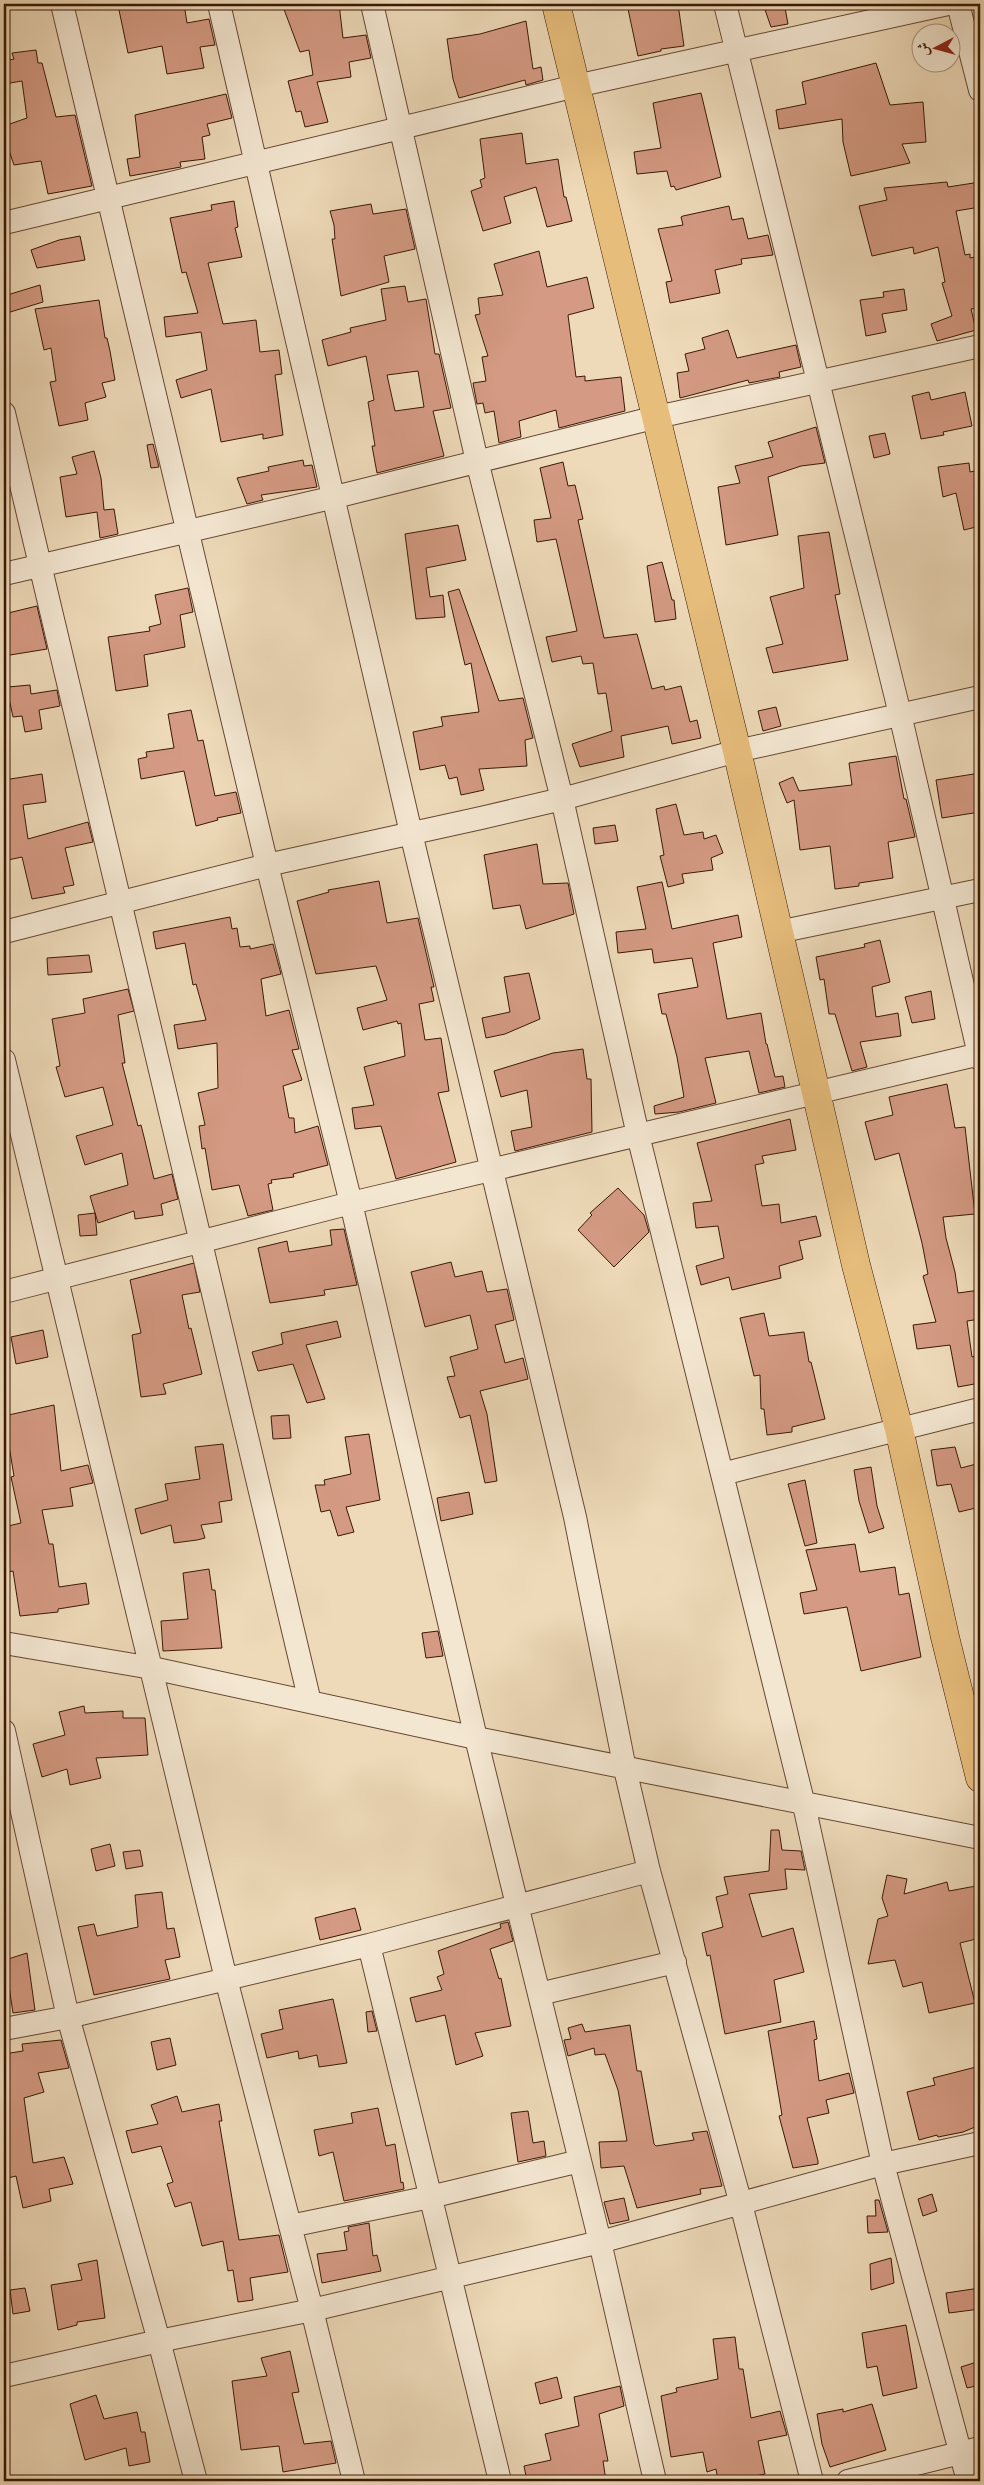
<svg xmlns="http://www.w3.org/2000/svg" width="984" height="2485" font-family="'IM FELL English',Amiri,serif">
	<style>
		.building { fill: #d49a83; stroke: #3a1806; fill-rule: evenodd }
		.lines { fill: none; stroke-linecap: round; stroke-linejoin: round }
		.street-casing { stroke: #674833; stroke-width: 24 }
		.primary-casing { stroke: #3a1806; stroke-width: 29 }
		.street { stroke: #f4e7d2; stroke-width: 22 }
		.primary { stroke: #e7bd7c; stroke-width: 28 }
	</style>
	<rect width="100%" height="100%" fill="#eedab9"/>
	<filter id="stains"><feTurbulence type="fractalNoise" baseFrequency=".004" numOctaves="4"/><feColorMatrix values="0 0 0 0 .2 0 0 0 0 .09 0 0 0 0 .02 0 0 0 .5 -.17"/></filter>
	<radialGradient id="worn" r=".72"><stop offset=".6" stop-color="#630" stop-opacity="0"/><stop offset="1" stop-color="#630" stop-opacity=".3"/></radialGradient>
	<path class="building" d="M123,4H184L187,23L209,19L215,45L200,47L204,68L167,74L162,46L128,53L119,10L123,9Z
		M282,4H339L343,38L366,35L371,58L349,62L351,77L317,82L328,122L305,127L301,111L296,112L288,81L313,75L309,50L300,52Z
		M653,4H678L684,46L661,49V51L638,56L628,9Z
		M763,4H781L782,9L785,8L788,24L771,27Z
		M526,21L533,69L541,67L543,80L526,85L525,80L459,98L453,79L447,39L480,34Z
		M36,50L38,63H42L56,117L75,115L92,186L48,194L41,161L14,165L4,136V126L27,118L22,81L4,84V61L14,59L12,53Z
		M876,63L890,105L923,102L926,142L902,144L910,163L851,176L843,142L842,119L779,129L776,110L806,104L802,82Z
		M701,93L721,177L676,190L674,186L671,187L667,171L637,174L634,152L661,148L653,103Z
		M226,94L232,118L207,124L210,135L202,137L205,159L180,162L181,167L130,176L127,159L140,157L135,115Z
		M522,133L526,164L558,159L564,197H566L572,221L547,227L536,187L504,197L511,223L483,231L471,191L482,187L480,180L485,178L480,139Z
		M947,182L948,187L980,182V207L956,211L965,255L970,254V258L980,256V282L975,284L979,308L971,309L976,330L937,341L931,324L952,316L942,283L945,282L938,247L914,254L913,247L872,256L859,206L887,200L884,188Z
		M234,201L238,227L235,228L242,257L208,263L223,324L256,320L260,352L279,350L282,374L275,375L283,435L263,439V434L221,442L211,389L181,398L176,380L207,370L201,332L166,337L164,317L198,313L186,272L182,273L170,218L212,210L211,205Z
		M371,204L373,214L406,209L415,249L384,256L389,282L341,296L332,239H335L334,225L330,211Z
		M729,206L732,220L743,218L748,239L768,235L773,255L741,259L742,264L715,270L720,293L670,303L666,282L672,281L658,229L683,225L681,217L683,216Z
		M80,236L85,260L37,268L31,250L59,240Z
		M539,251L547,287L587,277L594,308L568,315L576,377L585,376V381L621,377L625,411L559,428L556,410L519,421L521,437L499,443L494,411L485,413L483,403L477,404L473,383L486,381L482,357L488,356L475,315L480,314L478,298L503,295L494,264Z
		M40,285L43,302L7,313L4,296Z
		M405,286L408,302L426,299L435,354H439L451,408L433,411L444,456L377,473L372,446H375L368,402L374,400L366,356L328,366L322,340L351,332L350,328L386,320L381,289ZM418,371L424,407L395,411L387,375Z
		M904,289L907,310L882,314L886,332L866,336L860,300L884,297L883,292Z
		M99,300L105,338H107L110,351L115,380L102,383L106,397L85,403L88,420L59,426L50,382L56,381L51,348L44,350L35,309Z
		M728,330L737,358L796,345L801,367L779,372L780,377L749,383L748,380L680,398L677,373L689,371L685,354L705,349L702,338Z
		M929,392L931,400L965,392L972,426L943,432L944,435L921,439L912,396Z
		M816,427L825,463L801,466L768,477L778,535L726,545L718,487L740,483L735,466L773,457L768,442Z
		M885,433L890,454L874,458L869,436Z
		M153,444L159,467L151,468L147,445Z
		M94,451L101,478L104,510L114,509L118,534L100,538L97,512L66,517L60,477L77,474L72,457Z
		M303,460L304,466L312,465L317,487L261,495L263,500L247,504L237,478L269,471L268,467Z
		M563,462L568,486L575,485L583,519L578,520L604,638L637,634L652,689L664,686L665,690L681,686L690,722L697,720L701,738L672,744L668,726L621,736L624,757L580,767L572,744L612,731L606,693L598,694L593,663L583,664L581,656L552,662L546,637L577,631L556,539L537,542L534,520L551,518L540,468Z
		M969,463L970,472L980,470V526L964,530L956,493L943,497L938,467Z
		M458,525L466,560L426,568L430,597L443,595L445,617L416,619L405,534Z
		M829,532L840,594L835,595L848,660L773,673L766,648L783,644L770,597L804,588L798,536Z
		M662,562L672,600H674L676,619L655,622L647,566Z
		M188,588L193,612L180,615L185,647L144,655L148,686L116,691L108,637L150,631L149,627L161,624L155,595Z
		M459,589L499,701L523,698L533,738L525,740L527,766L479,769L484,790L461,795L457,777L449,779L445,765L420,770L413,732L443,726L441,717L479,712L471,663L465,665L448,592Z
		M37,606L47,649L4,656V614Z
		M30,685L31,694L57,690L60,706L39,710L42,729L25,732L22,716L13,717L7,689L8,687Z
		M776,707L781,726L763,731L758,711Z
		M191,710L198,741L203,740L215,796L236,792L241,813L217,818L218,820L196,826L184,771L141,779L138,759L147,757L146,752L174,748L168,714Z
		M896,756L904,799H906L915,837L888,842L893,878L859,883V886L835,889L830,846L800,850L794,800L787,803L779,783L793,777L799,791L852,785L849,763Z
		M980,773V812L942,818L936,780Z
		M42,774L46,802L23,805L28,839L88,822L93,842L65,848L74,885L63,887L65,893L32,899L22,857L8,860V857H4V814L9,813L4,780Z
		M676,804L684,835L703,832L704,839L716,835L723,853L711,858L713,870L682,874L684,883L668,887L660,856L664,855L656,809Z
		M615,825L618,841L595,844L593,828Z
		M537,844L543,884L568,883L574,914L526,929L520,905L493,909L484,855Z
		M379,881L387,923L418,918L434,987H431L434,1001L419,1004L425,1040L441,1038L449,1091L438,1093L456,1162L396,1179L381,1126L355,1129L352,1108L374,1105L364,1067L405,1056L401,1023L398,1024L397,1021L363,1030L357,1008L387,1000L376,966L316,974L297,901L329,892L328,890Z
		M662,882L672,929L738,915L742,937L713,943L727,1019L761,1013L766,1044H767L775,1077L783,1076L785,1087L759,1093L749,1051L705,1058L716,1103L679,1112L655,1114L654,1106L684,1097L677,1057L666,1014H662L658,994L698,987L692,958L654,963L652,949L618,953L616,932L646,929L637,887Z
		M230,917L232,929L237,928L240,947L250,946V949L273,944L281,974L261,979L266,1016L289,1010L299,1049L292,1050L302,1080L283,1086L289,1118H294L295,1133L318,1126L328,1165L293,1174L294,1177L271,1180L272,1183L268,1184L273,1210L248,1216L239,1185L212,1190L205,1148L202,1149L199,1126L205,1125L198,1093L218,1088L217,1043L178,1049L174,1025L206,1020L196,984L193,985L185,943L156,949L153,932Z
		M880,940L890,982L872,987L876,1017L898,1013L901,1036L860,1042L867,1067L852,1071L835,1014H829L824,979L820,980L816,957L865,947L864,944Z
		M89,955L92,972L48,975L47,958Z
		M529,973L540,1019L505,1034L486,1038L482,1018L510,1012L504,977Z
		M128,989L134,1011L118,1015L125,1063H122L138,1126L141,1125L145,1141L154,1179L172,1174L178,1199L161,1204L163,1215L135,1219L134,1211L98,1223L90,1196L128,1185L122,1153L85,1165L76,1136L113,1125L103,1087L65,1097L56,1067L60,1066L52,1019L85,1013L83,999Z
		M931,991L935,1019L912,1023L905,997Z
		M583,1049L587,1079H591L592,1132L515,1151L511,1131L532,1127L527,1090L501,1097L494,1071L553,1053Z
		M947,1084L955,1128L965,1127L975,1214L943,1217L946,1238L955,1272L958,1293L980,1290V1319L967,1321L972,1357L976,1356L980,1383L958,1387L950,1345L917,1349L913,1325L936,1322L923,1276L928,1274L922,1243L899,1153L875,1160L865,1122L893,1115L889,1097Z
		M790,1119L796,1150L762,1156L764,1163L755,1165L762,1206L779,1204L781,1223L816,1216L821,1236L799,1241L803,1259L779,1266L781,1278L732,1290L729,1277L701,1285L696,1266L724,1258L718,1226L696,1228L693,1203L712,1201L697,1143Z
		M618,1188L644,1215L649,1232L614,1267L578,1230L592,1215L590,1213Z
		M95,1213L97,1235L80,1236L78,1215Z
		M344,1229L357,1285L324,1290L325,1295L270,1303L258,1248L287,1241L289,1252L332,1245L330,1230Z
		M451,1262L455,1277L482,1271L487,1292L507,1289L514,1320L495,1325L505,1363L523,1358L528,1379L480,1391L487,1414L497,1481L485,1483L470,1415L460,1418L447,1377L455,1376L450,1357L478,1349L470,1315L425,1327L411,1272Z
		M194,1263L200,1292L182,1295L189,1329L191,1328L202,1374L163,1384L166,1394L141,1397L132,1335L141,1333L130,1280Z
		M764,1313L769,1336L804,1332L809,1362H811L825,1419L792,1427V1432L767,1435L764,1409H761L760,1375L754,1376L740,1318Z
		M337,1321L341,1337L306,1345L325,1399L307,1403L293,1364L258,1371L252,1352L283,1344L281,1333Z
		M43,1330L48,1357L16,1364L11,1337Z
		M54,1405L61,1471L88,1465L93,1483L70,1488L73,1506L42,1510L49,1544H53L59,1587L86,1583L89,1604L58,1609V1612L20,1616L13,1571L4,1573V1527L21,1523L11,1477L14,1476L4,1416Z
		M289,1415L291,1438L273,1439L271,1416Z
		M369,1434L380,1500L346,1507L354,1532L338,1536L330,1510L321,1512L315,1485H325L324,1480L351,1474L345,1437Z
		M223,1444L232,1500L219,1502L222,1522L201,1525L205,1538L197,1540L174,1543L171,1525L141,1534L135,1509L168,1500L165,1484L200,1479L195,1447Z
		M955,1447L961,1468L980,1463V1507L959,1512L951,1484L937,1486L931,1450Z
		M871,1467L877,1506L884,1528L869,1533L859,1501L854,1470Z
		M805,1480L817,1543L805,1546L788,1484Z
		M469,1492L473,1514L441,1521L437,1498Z
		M855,1544L860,1572L895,1567L899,1595L909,1593L921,1657L861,1671L847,1607L804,1614L800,1593L817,1590L806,1550Z
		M209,1569L212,1590H215L222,1648L163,1651L161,1621L188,1619L183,1573Z
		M438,1631L443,1656L426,1658L422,1633Z
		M84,1706L85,1713L123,1711V1718H145L148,1755L96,1758L101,1778L70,1785L67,1769L42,1777L33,1744L65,1735L59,1712Z
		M771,1830H779L782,1850L801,1851L805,1870L785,1869L787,1889L749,1894L762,1937L793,1928L804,1972L774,1980L781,2022L725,2034L710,1955L707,1956L702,1933L723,1927L716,1897L728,1894L724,1877L769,1871Z
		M110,1844L115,1866L96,1871L91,1849Z
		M140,1850L143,1866L126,1869L123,1852Z
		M887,1875L907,1879L904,1894L947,1882L949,1891L976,1886L980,1909V1938L960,1943L975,2003L929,2013L922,1982L903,1987L895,1960L868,1964L878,1919L888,1916L882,1898Z
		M162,1892L167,1929L174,1928L180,1957L165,1960L170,1979L94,1995L78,1927L94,1924L97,1936L138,1927L135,1895Z
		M355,1908L361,1930L320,1940L315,1918Z
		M508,1922L513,1941L490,1949L499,1979L501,1978L511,2026L475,2033L483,2056L456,2065L445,2015L416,2022L410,1998L442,1990L437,1977L444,1974L438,1951L501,1928L500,1924Z
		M27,1953L35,2010L13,2013L5,1960Z
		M333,1999L347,2063L319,2067L317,2055L299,2059L298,2051L267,2058L261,2034L283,2029L279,2010Z
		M372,2011L377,2031L368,2032L366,2012Z
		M814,2021L817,2039L814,2040L819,2081L849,2073L854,2093L826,2100L829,2113L807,2118L818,2161V2164L793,2168L779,2116L782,2115L768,2031Z
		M582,2024L585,2032L630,2025L637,2071H641L654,2144L656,2146L694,2140L692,2133L707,2131L722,2186L700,2189L701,2194L637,2208L624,2166L601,2168L599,2142L627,2141L618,2090L605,2054L595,2055L594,2048L568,2056L564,2040L571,2039L568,2028Z
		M170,2038L176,2065L157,2070L151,2042Z
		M61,2040L69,2068L38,2073L44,2092L24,2098L33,2163L64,2157L73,2184L49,2189L51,2201L23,2208L16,2176L4,2179V2054L23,2051L22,2044Z
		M980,2066V2125L963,2132L938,2137L937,2135L919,2140L907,2092L935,2085L933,2078Z
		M177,2096L182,2112L219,2104L222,2121H219L239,2240L279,2235L288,2272L250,2278L253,2300L238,2302L233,2270L228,2271L223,2241L202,2246L191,2202L175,2207L167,2184L173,2182L161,2146L132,2153L126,2131L158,2124L151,2105Z
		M378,2108L386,2146L395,2144L401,2183L403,2182L404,2189L344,2201L333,2152L319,2156L314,2130L353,2123L351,2113Z
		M528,2111L533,2143L544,2141L546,2156L518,2162L511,2113Z
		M932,2194L937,2211L923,2216L918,2199Z
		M624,2198L629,2220L610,2224L604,2202Z
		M875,2200H879L888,2232L868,2233L867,2216H876Z
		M369,2223L373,2256L377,2255L381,2271L322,2283L317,2254L347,2250L344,2232L349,2231L348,2227Z
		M891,2258L894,2283L871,2290L870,2264Z
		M97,2260L105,2318L77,2322V2325L58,2330L51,2285L82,2280L78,2264Z
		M25,2288L30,2311L13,2314L10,2290Z
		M980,2288V2309L949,2313L946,2293Z
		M906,2325L917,2388L883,2396L877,2366L867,2368L862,2333Z
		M735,2337L739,2369H743L751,2418L780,2411L787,2435L758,2441L765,2474L733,2481H718L716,2469L707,2472L703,2452L671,2457L661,2396L677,2392L676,2388L718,2379L713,2339Z
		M290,2351L299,2392L292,2393L304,2444L331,2441L336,2463L283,2472L279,2446L241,2450L232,2381L267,2376L261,2358Z
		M980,2361V2385L967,2388L961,2367Z
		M557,2377L562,2398L540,2404L535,2383Z
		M620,2386L624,2406L599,2414L608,2461H603L606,2481H527L524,2466L551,2460L545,2434L579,2426L574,2397Z
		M96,2395L104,2419L137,2412L141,2432H145L150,2462L129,2466L126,2448L85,2460L70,2404Z
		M872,2404L886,2450L830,2467L822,2444L817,2414L843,2409V2412Z"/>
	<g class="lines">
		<g class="street-casing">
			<path id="street" d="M62,4L267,865L351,1203L476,1738L600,2242L655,2481
				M219,4L411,833L575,1517L625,1769L649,1871L741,2204L812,2481
				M372,4L477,461L562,799L638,1135L804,1805L883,2164L968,2481
				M725,4L900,714L980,1059
				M958,4L980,90
				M4,223L576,86L948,4
				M4,413C106,843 211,1272 310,1702
				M4,574L335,497L657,417L980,346
				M4,932L267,865L481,818L562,799L737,751L980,697
				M778,932L980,890
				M4,1060L226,1979L312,2310L354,2481
				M4,1292L351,1203L980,1054
				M722,1474L980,1409
				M4,1643L152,1668L476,1738L980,1838
				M4,1731L68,2017L159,2341L196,2481
				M369,1945L500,2481
				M539,1994L675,1962
				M4,2029L68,2017L369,1945L649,1871
				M290,2226L430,2197L580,2161
				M4,2376L159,2341L312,2310L600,2242L883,2164L980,2143
				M848,2481L980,2448"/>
		</g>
		<g class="primary-casing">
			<path id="primary" d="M556,4L737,751L856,1265L899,1429L945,1637L980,1778"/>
		</g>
		<use href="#street" class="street"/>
		<use href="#primary" class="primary"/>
	</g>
	<rect width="984" height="2485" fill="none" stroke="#eedab9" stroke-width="20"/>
	<rect x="5" y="5" width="974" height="2475" fill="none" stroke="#3a1806" stroke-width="2.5"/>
	<rect x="10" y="10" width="964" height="2465" fill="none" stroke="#3a1806"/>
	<g transform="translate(936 48) rotate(264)"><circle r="24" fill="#f4e7d2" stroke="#aa9480"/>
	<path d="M0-4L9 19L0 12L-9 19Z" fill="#8f2418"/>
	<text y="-8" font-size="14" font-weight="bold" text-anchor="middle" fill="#3a1806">ش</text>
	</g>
	<rect width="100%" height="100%" filter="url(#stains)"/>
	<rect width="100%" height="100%" fill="url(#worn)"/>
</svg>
